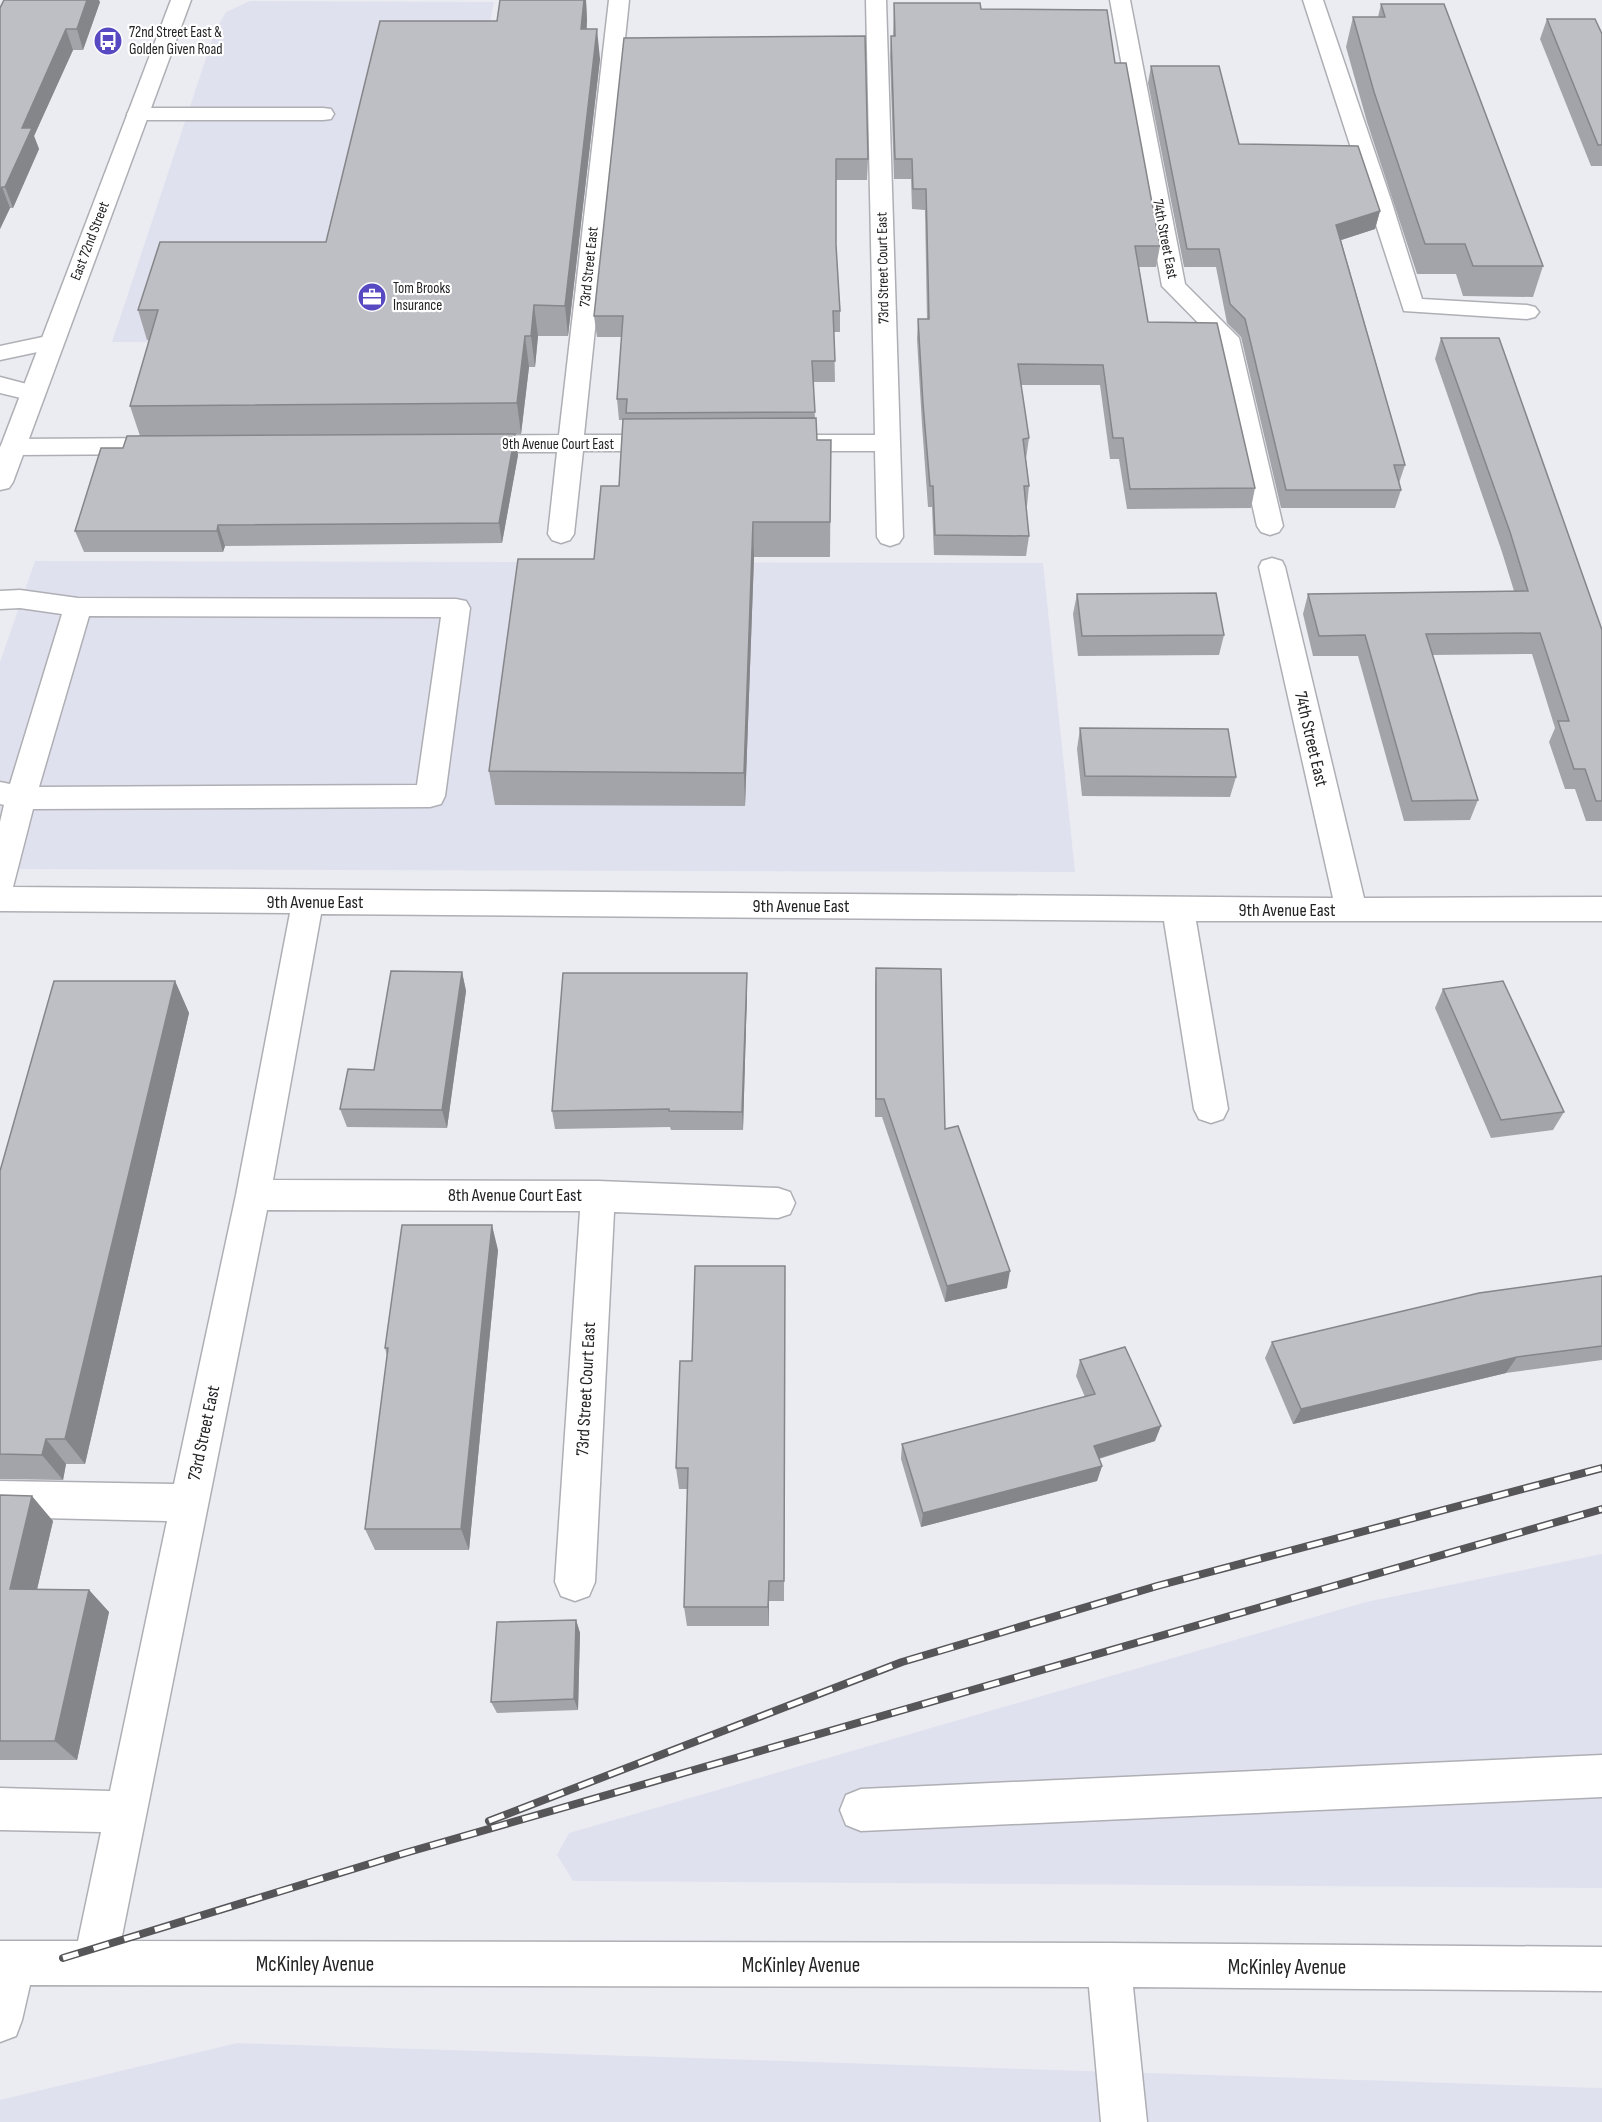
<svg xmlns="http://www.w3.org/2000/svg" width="1602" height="2122" font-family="'Sofia Sans Condensed',sans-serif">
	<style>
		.built { fill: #e0e1ee }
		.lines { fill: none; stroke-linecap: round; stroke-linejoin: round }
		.minor-casing { stroke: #aeafb4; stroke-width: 3 }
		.major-casing { stroke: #aeafb4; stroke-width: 3 }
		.minor { fill: #fff; fill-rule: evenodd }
		.major { fill: #fff; fill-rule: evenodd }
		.rail-casing { stroke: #565659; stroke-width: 8 }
		.rail { stroke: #fff; stroke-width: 5; stroke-dasharray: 16; stroke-linecap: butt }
		.wall { fill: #a3a4a9 }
		.shaded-wall { fill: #858689 }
		.building { fill: #bebfc4; stroke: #858689; stroke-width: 1.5 }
		.labels { text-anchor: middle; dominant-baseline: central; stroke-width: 4.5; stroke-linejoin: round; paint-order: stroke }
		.far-poi-label { font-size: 15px; fill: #232325; stroke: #fff; text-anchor: start }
		.far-street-label { font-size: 15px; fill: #232325; stroke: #fff }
		.street-label { font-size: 18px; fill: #232325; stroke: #fff }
		.near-street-label { font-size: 21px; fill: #232325; stroke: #fff }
	</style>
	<rect width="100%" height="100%" fill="#ebecf2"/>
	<path class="built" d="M250,1L494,2L429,343L112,342L215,31L226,12Z
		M35,561L1043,563L1075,872L0,869V662Z
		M1602,1554V1888L573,1881L557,1855L569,1833L1366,1602Z
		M237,2043L1602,2088V2122H0V2100Z"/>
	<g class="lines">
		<g class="minor-casing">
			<path id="minor" d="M609,0H629L584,435H665L674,437L678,443L674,449L665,451H583L574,534L570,540L561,543L552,540L548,534L557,452H471L462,450L458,444L462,438L471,436L559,435Z
				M866,0H886L903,537L899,543L890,546L881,543L877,537L875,451H786L777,449L773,443L777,437L786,435H875Z
				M1110,0H1130L1185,284L1239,338L1283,526L1279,532L1270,535L1261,532L1257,526L1215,340L1162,286Z
				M1303,0H1323L1391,200L1422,299L1527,305L1535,307L1539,312L1535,317L1527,319L1404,311Z
				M138,108H323L331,109L334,114L331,119L323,120H138L130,119L127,114L130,109Z
				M52,335L61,337L64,342L61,347L0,360V346Z
				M0,377L42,388L45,393L42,398L33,401L0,393Z
				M167,438L176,440L180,446L176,452L167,454L13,455L4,453L0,447L4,441L13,439Z
				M1272,558L1282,561L1285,567L1364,898L1602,897V921H1196L1228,1109L1223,1119L1211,1123L1199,1119L1194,1109L1164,921L321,914L273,1180L598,1181L778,1188L790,1192L795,1203L790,1214L778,1218L614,1212L595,1582L589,1596L575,1601L561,1596L555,1582L580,1211L267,1210L121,1941L1109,1943L1602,1947V1991L1133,1987L1147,2122H1101L1089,1987L30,1985L22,2020L16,2036L0,2042V1941H78L101,1832L0,1830V1788L110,1791L167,1521L0,1517V1481L174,1484L236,1195L290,913L0,911V822L4,805L0,804V782L10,784L62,614L20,608L0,609V591L20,590L78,598L456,599L466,601L470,608L445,796L441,804L430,807L33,809L13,887L1333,898L1259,567L1262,561ZM89,616L441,617L417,785L39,787Z
				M1602,1755V1797L861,1831L846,1825L840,1810L846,1795L861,1789Z"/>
		</g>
		<g class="major-casing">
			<path id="major" d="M171,0H191L13,482L9,488L0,490V448Z"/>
		</g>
		<use href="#minor" class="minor"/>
		<use href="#major" class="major"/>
		<g class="rail-casing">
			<path id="rail" d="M489,1821L902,1662L1157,1586L1602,1468
				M63,1958L405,1853L1602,1509"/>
		</g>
		<use href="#rail" class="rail"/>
	</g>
	<path class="wall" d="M500,0H586L587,21V29L600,59L568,336H538L535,367H529L521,434L259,435L518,455L502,543L225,546L223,552H84L75,531L123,448L140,436L130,406L149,340H147L138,310L326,242L497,21Z
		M100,2L83,50H73L34,136L39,149L13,208H10L0,229V8Z
		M894,3L981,9L1115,63L1160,246L1156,267H1139L1148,322L1255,488L1251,508L1127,509L1119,459H1110L1100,385H1021L1029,438L1026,459L1029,486L1027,506H1026L1029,536L1026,556L934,555L932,507H928L922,425L917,339L918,319H927L925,210L912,209L911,179H894L890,56L891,36H893Z
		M1381,4L1543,266L1533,297L1463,296L1456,274H1417L1367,122L1346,47L1353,17H1378Z
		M1547,19L1602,34V166H1591L1540,39Z
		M624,38L868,159L867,180H836V245L840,311V332H834L835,382H813L815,418L817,440H831L830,557H754L745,806L495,805L489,771L594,559L619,486L623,420H619L617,399L622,337H597L594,316Z
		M1151,66L1239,144L1380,211L1375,229L1341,240L1405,465L1399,483L1401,490L1395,508H1281L1241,337L1227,323L1216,267H1184L1148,83Z
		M1441,338L1602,630V821H1586L1575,789H1565L1549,742L1555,728L1532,654L1432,655L1478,800L1470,820L1404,821L1358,656H1313L1303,614L1308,594L1514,591L1502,552L1435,359Z
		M1077,594L1224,635L1219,655L1078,656L1073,614Z
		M1080,728L1236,777L1230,797L1082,796L1077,749Z
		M876,968L945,1129L1007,1288L945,1302L882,1117H875V987Z
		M462,972L466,991L447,1128L347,1127L340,1109Z
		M747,973V992L743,1130H671L670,1127L555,1129L552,1111Z
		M175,981L189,1013L85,1464H66L63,1480L0,1479V1171Z
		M1443,989L1564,1112L1553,1130L1491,1138L1435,1008Z
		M498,1250L469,1550H375L365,1529L387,1356L385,1348Z
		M1602,1276V1360L1506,1373L1293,1424L1265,1358L1272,1342Z
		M785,1290L784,1601H769V1626H687L684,1607L688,1489H679L676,1468L692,1361Z
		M1080,1360L1155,1441L1099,1459L1102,1466L1097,1481L921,1527L901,1459L902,1444L1085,1397L1076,1376Z
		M0,1495L53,1521L37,1589L89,1590L109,1612L77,1760H0Z
		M576,1620L580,1633L578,1710L497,1713L491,1702Z"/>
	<path class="shaded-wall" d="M87,0H99L100,2L83,50L77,29Z
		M584,0H586L587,21L583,59L581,29Z
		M66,29L73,50L34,136L39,149L13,208L5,187L22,128Z
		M597,29L600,59L568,336L565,306Z
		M2,187L10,208L0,229V191Z
		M1380,211L1375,229L1332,243L1336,225Z
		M534,305L538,336L535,367L531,336Z
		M525,336L529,367L521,434L517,403Z
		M515,434L518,455L502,543L499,523Z
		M753,522L754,557L745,806L744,773Z
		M218,525L225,546L223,552L217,531Z
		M462,972L466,991L447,1128L442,1110Z
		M747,973V992L743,1130L742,1112Z
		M175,981L189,1013L85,1464L65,1439Z
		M492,1225L498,1250L469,1550L461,1529Z
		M1010,1271L1007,1288L945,1302L947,1286Z
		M1517,1357L1506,1373L1293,1424L1301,1409Z
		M1161,1426L1155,1441L1090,1461L1094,1446Z
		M46,1439L66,1464L63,1480L42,1455Z
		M1102,1466L1097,1481L921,1527L923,1513Z
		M32,1496L53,1521L32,1611L10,1589Z
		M769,1581V1626L768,1607Z
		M89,1590L109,1612L77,1760L55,1741Z
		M576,1620L580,1633L578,1710L574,1699Z"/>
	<path class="building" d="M4,0H87L77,29H66L22,128H32L5,187H2L0,191V8Z
		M500,0H584L581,29H597L565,306L534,305L531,336H525L517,403L130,406L158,310H138L160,242H326L380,21H497Z
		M894,3H980L981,9L1107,10L1115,63H1126L1160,246H1135L1148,322L1217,323L1255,488L1130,489L1123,438H1113L1103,365L1018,364L1029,438L1023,439L1029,486H1024L1029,536L935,535L933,486H930L923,404L918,319H929L926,189H913L912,159H895L891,36H895Z
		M1381,4H1444L1543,266H1473L1465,244H1425L1374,92L1353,17H1385Z
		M1547,19H1595L1602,34V145H1598Z
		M865,36L868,159H836V245L840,311H833L835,361H812L815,412L626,413L627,399H617L623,316H594L624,38Z
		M1151,66H1219L1239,144L1358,146L1380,211L1336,225L1405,465H1394L1401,490H1286L1245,319L1230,304L1219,249H1187Z
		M1441,338H1499L1602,630V801H1596L1585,769H1574L1558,721H1569L1540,633L1426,634L1478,800L1412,801L1365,635L1319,636L1308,594L1528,591L1510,532Z
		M816,418L817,440H831L830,522H753L744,773L489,771L518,559H594L601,486H619L623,419Z
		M515,434L499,523L218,525L217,531H75L101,448H123L127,436Z
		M1216,593L1224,635L1082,636L1077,594Z
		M1080,728L1228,729L1236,777L1085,776Z
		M876,968L941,969L945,1129L958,1126L1010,1271L947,1286L884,1099H876Z
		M391,971L462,972L442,1110L340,1109L348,1069L374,1070Z
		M563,973H747L742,1112L669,1111V1109L552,1111Z
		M54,981H175L65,1439H46L42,1455L0,1454V1171Z
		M1503,981L1564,1112L1501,1120L1443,989Z
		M402,1225H492L461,1529H365L388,1348H385Z
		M695,1266H785L784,1581H769L768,1607H684L688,1468H676L680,1361H692Z
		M1602,1276V1346L1517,1357L1301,1409L1272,1342L1479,1293Z
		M1125,1347L1161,1426L1094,1446L1102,1466L923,1513L902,1444L1095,1394L1080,1360Z
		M0,1495L32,1496L10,1589L89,1590L55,1741H0Z
		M576,1620L574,1699L491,1702L497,1622Z"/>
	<defs>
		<g id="bus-disc" transform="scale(1.5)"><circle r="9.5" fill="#5749c1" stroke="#fff"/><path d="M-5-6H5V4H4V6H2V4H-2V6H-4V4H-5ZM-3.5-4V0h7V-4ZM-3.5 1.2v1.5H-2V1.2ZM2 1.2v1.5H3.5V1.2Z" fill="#fff"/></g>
		<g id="office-disc" transform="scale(1.5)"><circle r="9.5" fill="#5749c1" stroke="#fff"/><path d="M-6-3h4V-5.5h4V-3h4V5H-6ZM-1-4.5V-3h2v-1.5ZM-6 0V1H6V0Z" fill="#fff"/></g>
	</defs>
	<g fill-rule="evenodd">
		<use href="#bus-disc" x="108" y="41"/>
		<use href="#office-disc" x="372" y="297"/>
	</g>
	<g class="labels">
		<g class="far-poi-label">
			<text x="129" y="32">72nd Street East &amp;<tspan x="129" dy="17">Golden Given Road</tspan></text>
			<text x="393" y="288">Tom Brooks<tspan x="393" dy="17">Insurance</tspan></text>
		</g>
		<g class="far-street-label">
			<text transform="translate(1165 239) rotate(79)">74th Street East</text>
			<text transform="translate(90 241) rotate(-69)">East 72nd Street</text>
			<text transform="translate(589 267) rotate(-84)">73rd Street East</text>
			<text transform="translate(883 268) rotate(-91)">73rd Street Court East</text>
			<text x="558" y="444">9th Avenue Court East</text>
		</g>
		<g class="street-label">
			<text transform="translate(1311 739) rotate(77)">74th Street East</text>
			<text x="315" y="902">9th Avenue East</text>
			<text x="801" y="906">9th Avenue East</text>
			<text x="1287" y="910">9th Avenue East</text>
			<text x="515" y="1195">8th Avenue Court East</text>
			<text transform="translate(586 1389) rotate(-87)">73rd Street Court East</text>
			<text transform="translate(204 1433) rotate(-78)">73rd Street East</text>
		</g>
		<g class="near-street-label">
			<text x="315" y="1964">McKinley Avenue</text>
			<text x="801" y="1965">McKinley Avenue</text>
			<text x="1287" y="1967">McKinley Avenue</text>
		</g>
	</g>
</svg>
